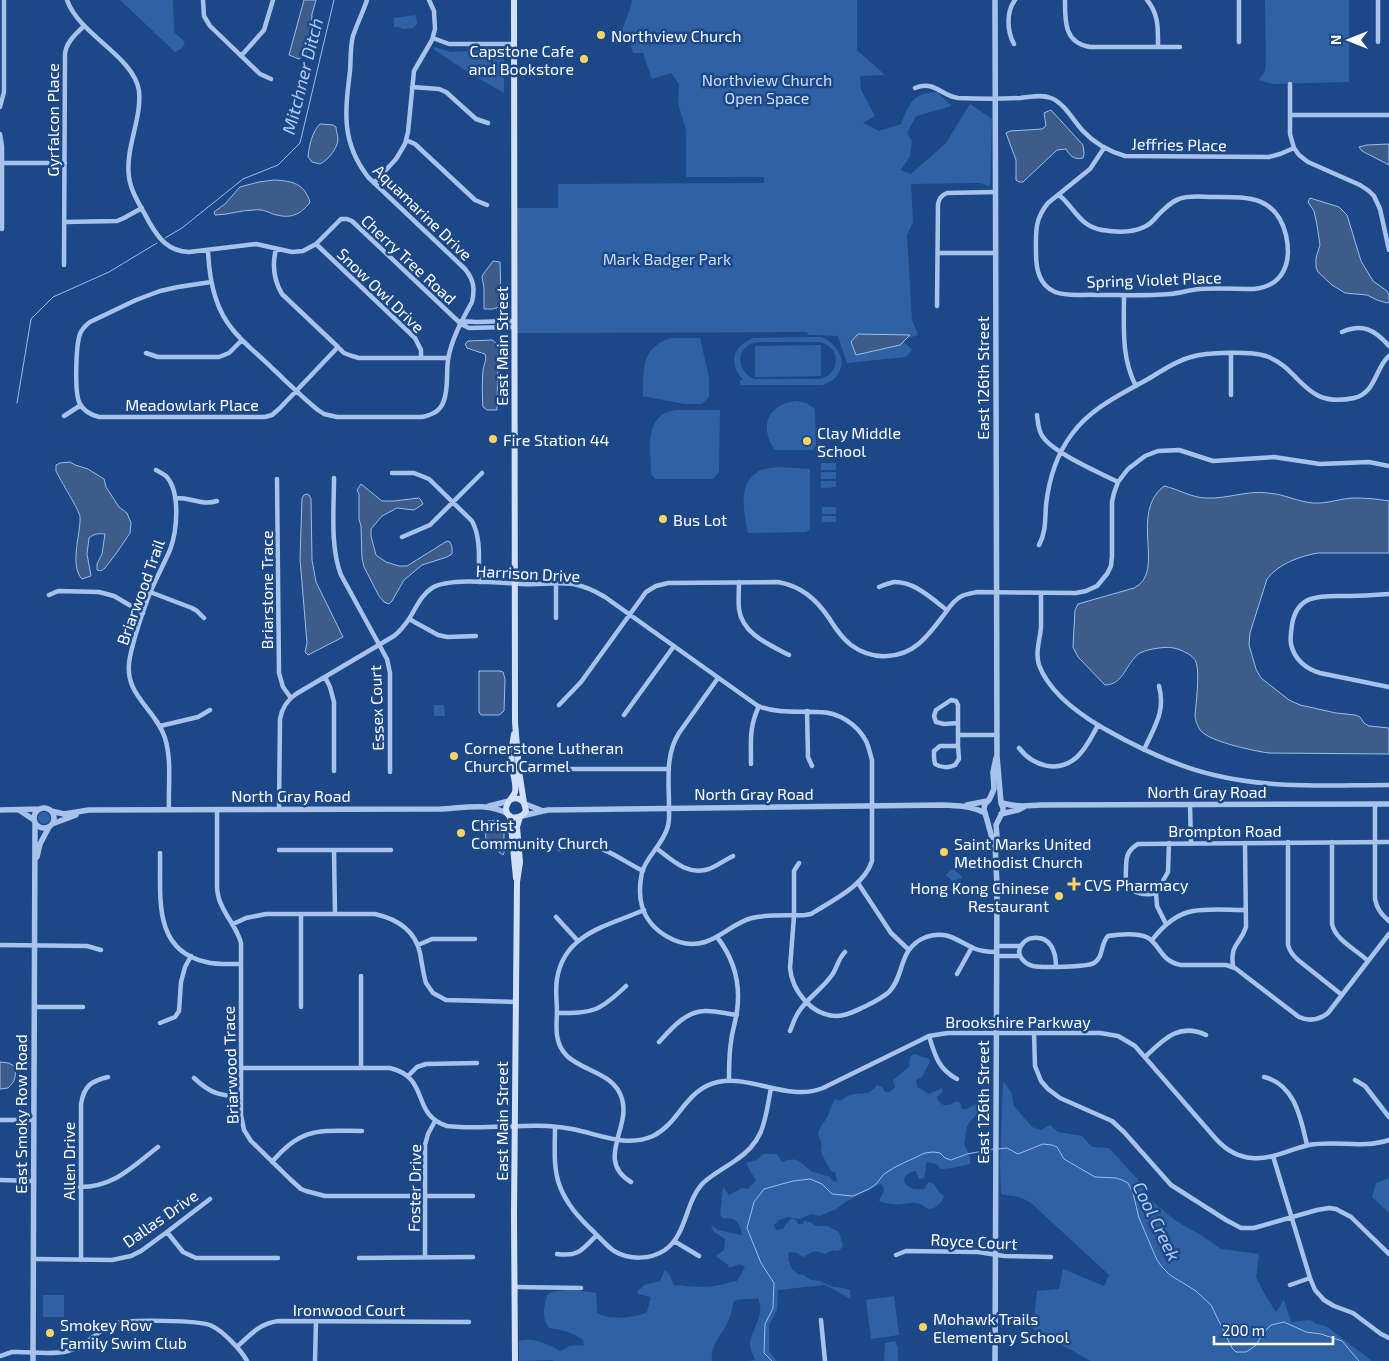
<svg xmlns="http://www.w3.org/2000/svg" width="1389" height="1361" font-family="'Exo 2',sans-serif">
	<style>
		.green { fill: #3161a5; fill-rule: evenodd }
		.water { fill: #3d5c8a; stroke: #9abded }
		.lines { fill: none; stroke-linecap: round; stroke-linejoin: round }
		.stream { stroke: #9abded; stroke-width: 1 }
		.minor { stroke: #a7c3eb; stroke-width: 4.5 }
		.tertiary { stroke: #a7c3eb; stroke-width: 5.5 }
		.secondary { stroke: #d3e1f8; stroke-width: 6 }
		.poi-dot { fill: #fad565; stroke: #1d4887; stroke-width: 2 }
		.labels { text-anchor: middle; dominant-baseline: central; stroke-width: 5; stroke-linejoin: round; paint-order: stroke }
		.poi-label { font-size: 16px; fill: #fff; stroke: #1d4887; text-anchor: start }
		.park-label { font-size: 16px; fill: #ccdef8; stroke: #1d4887 }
		.street-label { font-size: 16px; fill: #fff; stroke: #1d4887 }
		.water-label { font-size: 18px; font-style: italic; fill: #b2cdf2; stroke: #1d4887 }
	</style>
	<rect width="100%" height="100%" fill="#1d4887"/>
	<path class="green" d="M120,0H173L174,32L185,42L182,48L175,52Z
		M632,0H857V50L885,75L860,76L861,90L875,116L863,123L879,131L901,124C910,103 912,93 937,92L952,106L916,116L907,133L912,141L910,156L901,170L911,174L946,143L970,104L992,119L990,186L979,183L911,184L913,222L907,235L912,320L918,335L902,340L912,350L906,357L847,363L838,336L808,335L807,332L517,333V208H558V184L764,183V177H686V130L678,103L679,84L671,73L652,79L643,53H633L629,37L621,33L630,9Z
		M1265,0H1349V82L1273,84L1259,80L1265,71L1266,65Z
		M415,15L417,22L416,26H414V28L402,29L400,27H394V18Z
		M434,47L451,52L503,49L504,52V93L471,74L433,49Z
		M820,337C838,342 850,364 834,379C830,382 826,383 823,385H740V380H743C728,363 733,346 753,338ZM757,342H821C841,349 841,372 821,379H754C735,371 735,346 757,342Z
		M671,338H700L709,378V397L702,404H684L643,396C644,369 640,348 671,338Z
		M821,345V376L755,377V346Z
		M797,401L806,403L815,409L816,446L812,450H775C758,426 769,403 797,401Z
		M676,410H720L719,472L713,479H655L651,474C651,450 643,414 676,410Z
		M821,463H836V470H821Z
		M778,467L810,469V529L806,532L748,533C744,513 737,483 759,471C764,468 772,468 778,467Z
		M821,472H836V479H821Z
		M821,481H836V487L821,488Z
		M822,507H836V514H822Z
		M822,516H836V522H822Z
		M434,705H444L445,716H434Z
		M38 818a6 6 0 1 1 12 0a6 6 0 1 1-12 0Z
		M953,868L963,878L957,879L956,882H953L946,875Z
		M914,1054L929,1059L930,1062L922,1077L916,1080L917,1087L929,1094L942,1088L943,1092L937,1097C940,1109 950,1105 957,1101L960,1103L962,1109H967L980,1102L984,1108C977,1115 967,1121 966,1131C965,1136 966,1139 964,1144L970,1157V1164C960,1166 951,1169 941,1169L936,1164L927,1162C925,1167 926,1173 924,1178L919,1179L916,1171C909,1172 904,1175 904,1182C910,1189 914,1190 924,1189L929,1182L934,1184L939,1192L944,1196C942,1201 939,1206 934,1208C925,1211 923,1203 916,1203C911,1202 907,1204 903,1204C895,1205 886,1204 879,1201L884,1191L883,1185L880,1184L847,1201L836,1209L820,1216L811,1214L800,1219L788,1217L779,1220L774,1225L776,1230L783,1229L785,1225L792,1218L796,1220L798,1224H803L804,1221L810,1222L816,1226H827L839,1232L843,1246L839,1251H835L833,1250L825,1254C812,1249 813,1252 803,1257L797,1253L790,1252L788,1254L789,1257L788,1259L792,1269L799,1275L802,1274L811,1280L820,1281L832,1287H837L850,1290L851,1299L825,1285L778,1290L777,1310L769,1325V1351L777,1361H748L755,1360C753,1354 749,1347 750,1341C754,1326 765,1314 758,1298C750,1300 743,1298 734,1301C732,1308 731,1317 727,1324C720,1338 710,1344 712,1361H553V1360L519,1361V1341C534,1337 547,1344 560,1351L570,1346L584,1345L583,1340C575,1333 560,1329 549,1328C541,1316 544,1309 547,1295C557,1288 583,1291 596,1293L597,1309L596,1312C607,1321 636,1318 647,1312L651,1297L638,1294V1291L644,1285L660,1281L665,1270L669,1274L674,1285C688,1286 701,1288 714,1286C722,1285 729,1282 737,1281L745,1267L740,1264L729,1268L728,1265L716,1256L724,1250L725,1239L713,1231L711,1225L718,1230L742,1235C740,1223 736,1217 724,1219L720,1215L723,1187L729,1195L742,1188L748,1189L756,1181L746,1163L757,1160L763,1154H777L782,1162C798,1156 800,1162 812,1172C819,1172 823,1176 829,1176L833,1181L837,1182L835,1172H832L829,1168L822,1154L821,1150L822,1146L818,1133L820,1128L828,1116L834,1100L836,1099L840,1101C844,1098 850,1094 855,1094C866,1093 869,1095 877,1085L882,1087L885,1092H890L895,1087L893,1080L909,1067L910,1057Z
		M1003,1081L1011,1092L1014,1106L1032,1127L1041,1130L1050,1125L1058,1132L1082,1136L1092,1147L1109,1148L1141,1183L1148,1198L1176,1221L1201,1235L1221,1249L1259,1254L1256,1277L1264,1293L1276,1312L1284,1300L1291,1322L1310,1320L1317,1324L1326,1326L1372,1361H1091L1033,1329L1037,1291L1059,1289L1063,1269L1104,1286L1109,1275L1030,1202L1019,1197L1001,1194L1000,1161Z
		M1389,1178V1213L1372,1197L1376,1183Z
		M43,1295H64V1317H43Z
		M894,1296L899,1335L871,1339L866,1300Z
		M895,1341L898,1348V1361H910H884L885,1343Z"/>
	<path class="water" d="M304,0H316L312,14L311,34L306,54L299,59L289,55Z
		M1051,110L1083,145L1084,154L1083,158C1074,160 1070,156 1066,149L1057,150L1023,182H1019L1016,180V160L1006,133L1010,131L1042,129L1046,126L1044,113Z
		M320,124L333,125L336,127C336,131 338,136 338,140C337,149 328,160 320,164L312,162L308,157C309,146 312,132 320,124Z
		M1389,144V165L1362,151L1359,147L1367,145Z
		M274,180C292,181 304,183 310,202C300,216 289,219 273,214C266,211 261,209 254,210C241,210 228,215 215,215L214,212L225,204L240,187L259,182Z
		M1310,198L1339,207L1347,215L1361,261L1373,281L1387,291L1389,295V302L1387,303L1377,300L1367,295L1345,293L1332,285L1318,272L1316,267V258L1320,245L1317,225L1314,211L1308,202Z
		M493,261L500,262L501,302L499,307L493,309H484V288L482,276Z
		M858,334L910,335L900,345L856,355L851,342Z
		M492,340L499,345L498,356L497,410H487L483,407C482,395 482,382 483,370C484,364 487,360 485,354L467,348L465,344L468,341Z
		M70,462L75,465L88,469L104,479L106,487L119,507L127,513L131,523L130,533L118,551L105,568L101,571L97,570V564L102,554L105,534C98,533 94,534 89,538L87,554L91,576L82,579C69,565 81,533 80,517C80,511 60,480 56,471V465L60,463Z
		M361,484L382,501H394L419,498L421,500L423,504L414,510L397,508L382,516L371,529V536L376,555L386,562L399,566H407L447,541L450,542L452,547V554L447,557L422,565L404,580L392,601L389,604L384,602L379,596L364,567L362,558L361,526L359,519V494L357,490Z
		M1164,486C1179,489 1191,498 1207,498C1228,499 1248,490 1268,493C1284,494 1298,502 1313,503C1328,504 1341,498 1355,498C1366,498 1378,499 1389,501V553H1318C1300,556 1278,564 1267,579L1250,633L1249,645L1256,669L1261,678L1289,700L1300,705L1336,713L1355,715L1360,717L1364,723L1369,726L1389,728V754L1269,753C1254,751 1211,742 1201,731C1197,726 1196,721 1195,716C1196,703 1200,673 1196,662C1193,655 1185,652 1178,649C1171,647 1166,647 1159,648C1152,649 1146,650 1140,653C1126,662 1124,685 1105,685L1078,657L1073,647L1075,610L1078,604L1134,588C1167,572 1128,514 1164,486Z
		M307,494L309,495L311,499L312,560L316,582L343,637L308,655L305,652L307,643L300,559L302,498L304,495Z
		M479,671H500L503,672L505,679L504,711L499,715H481L479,712Z
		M497,820L504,823V853L503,855L500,853L496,847L487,844L486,842L485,823L487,821Z
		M0,1062L9,1063L14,1066C17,1075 15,1082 8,1088L0,1089Z"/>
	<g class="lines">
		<path class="stream" d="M165,238L182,228L243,179L278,165L300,143L334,0
			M17,403L31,319L53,297L109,272L157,243
			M998,1149L1007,1148L1018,1154L1043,1144L1052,1145L1057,1147L1064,1159L1095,1177L1116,1178L1122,1180L1128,1183L1133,1193L1139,1218L1157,1260L1162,1267L1170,1275L1196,1291L1211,1305L1232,1348L1236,1352H1246L1255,1346L1266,1330L1271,1325L1284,1322L1306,1332L1321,1334L1342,1341L1359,1361
			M772,1361L764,1353L765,1324L773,1308L774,1283L761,1263L747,1228L754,1202L764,1189L793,1181L810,1179L822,1184L832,1194L853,1196L869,1189L876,1184L884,1174L897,1166L925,1153L933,1152L940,1153L945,1158L951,1160L967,1154L994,1149"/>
		<path class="minor" d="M67,0C79,35 134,56 139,91C142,119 125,148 129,177C131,193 142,208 149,222C159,239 168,251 189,252L256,244L292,252L303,251L316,244L341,219H347L352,221L461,324L469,328L514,327
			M203,0L204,16L210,26L260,74L271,79
			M1065,0C1065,21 1064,43 1090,47H1180
			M1147,0C1159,14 1158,29 1158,47
			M1239,0V42
			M433,38L449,44H514
			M1378,42V0
			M1014,44C1007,31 1006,12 1015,0
			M241,56L264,30L273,0
			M1290,84V134L1294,148L1299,155L1308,162L1360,185L1369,191L1374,196L1380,209L1389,250
			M412,87L439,89L446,92L476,119L488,123
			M915,88C935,80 941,96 958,98C979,99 1000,99 1020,98C1031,97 1041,94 1051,98C1064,103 1073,120 1083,131C1095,144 1108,151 1125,156L1269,157L1280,154L1294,148
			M0,107L4,92V0
			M1290,115H1389
			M0,134L2,146V229
			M406,140L415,144L475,200L487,205
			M2,163H65
			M374,183L396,159L405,144L408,132L414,71L432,40L435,29L434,11L429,0
			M1059,195C1075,208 1079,226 1102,230C1114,232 1132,233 1144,227C1149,225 1154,220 1158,215C1165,209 1170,202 1179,199C1189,195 1202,197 1213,197C1247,197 1276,195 1286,235C1292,262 1284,286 1254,289C1236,289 1218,288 1200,289C1190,290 1180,293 1170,294C1146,296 1121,295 1097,295C1084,294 1067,297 1055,292C1039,285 1036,269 1036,253C1036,233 1034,220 1048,203L1090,169L1104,148
			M64,222L117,221L124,218L142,208
			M316,244L415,338L421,350V357
			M276,249C272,265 273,279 282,294L338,347L344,353L352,356L359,358H448
			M208,250C209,278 214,308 233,330C244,344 259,355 272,368C287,382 302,397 318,410L324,414L337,417H422C431,415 439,412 443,403C449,390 446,373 448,360C451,340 462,320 472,302C475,289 474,280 465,269L368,177C341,142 345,112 350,71C351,59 350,47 353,36C357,24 363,12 367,0
			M938,253H996
			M64,265L65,54C66,42 76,34 84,26
			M211,282L178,287L160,291L136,300L90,322C86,325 82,329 80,334C76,345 74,394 80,404C84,411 91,415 99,417H265L272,415L280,408L338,347
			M1124,295C1124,326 1121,358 1136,386
			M937,306L938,204C939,198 942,195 947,193L995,192
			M461,321L476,322L514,321
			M1342,332C1363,323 1375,330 1389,346
			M146,353L158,357H219L229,353L242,340
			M1231,354V395
			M1037,415C1038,423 1038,431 1043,437C1054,453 1100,473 1118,482
			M64,416L81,405
			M156,470C160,472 163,474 166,476C181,492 177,531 170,550C163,566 154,582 148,598C141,617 134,637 130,657C122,695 155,707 165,738C172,761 168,786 169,810
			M392,473H414L429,479L472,521C482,540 478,562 479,582
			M334,478C334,508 330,547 341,575L387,659L390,673V772
			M277,479L279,673L283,687L291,698
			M175,498C190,497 202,506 217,501
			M402,537L430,525L482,473
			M1039,545C1046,533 1045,519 1046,505C1049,479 1056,455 1072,434C1091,408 1120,395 1148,379C1162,371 1175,361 1191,357C1207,352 1251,351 1266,356C1302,369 1303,409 1354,398C1376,393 1375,368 1389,356
			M739,582C739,591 738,601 739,609C742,634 770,645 789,655
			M556,584V618
			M879,587C884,585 889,583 894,582C914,581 932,599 947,610
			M150,592L192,608L197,611L204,618
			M1041,593C1041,604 1041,616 1041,627C1040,640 1035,652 1039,665C1049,692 1079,714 1103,728C1138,748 1175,766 1214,775C1271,789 1331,785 1389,785
			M1389,594C1376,595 1363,596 1350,596C1324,596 1297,592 1292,625C1291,631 1290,638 1291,644C1294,659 1306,669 1320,673L1389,687
			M49,595L58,591L99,592L114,596L143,613
			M409,619L438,635L447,637L476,636
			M325,677L330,687L334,702V771
			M951,700L956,701L958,705V723L944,724L936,722L934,716L936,710Z
			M559,705L581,682L646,592L656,586L668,583L778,582C801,586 816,599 829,618C835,628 842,638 851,645C862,653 874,657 887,656C916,655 930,633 946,612C950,606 955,599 962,596C966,594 972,593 977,592L1076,593L1086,591L1097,586L1107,574L1111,566L1112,556V502L1114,493L1118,482L1128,469L1145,456L1158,451L1179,450L1213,461L1274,457L1320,464L1369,462L1389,466
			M807,711L808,757L812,766
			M624,715L674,646
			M958,723V746
			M160,726L198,717L210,710
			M958,735H997
			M940,746H958L959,759L955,765C949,768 941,768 935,764L934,758V751Z
			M1019,748C1033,766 1058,774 1077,757C1086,749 1092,736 1098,725
			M1144,750C1154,727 1166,712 1159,686
			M751,764C751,741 749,727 759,706
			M561,769H669
			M1190,805L1191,843
			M1375,805V899C1377,909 1381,914 1389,921
			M217,809V887C217,891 218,895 219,899C224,915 237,927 241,943V1115L244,1130L251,1141L290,1179L301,1189L306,1191L325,1196H473
			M279,809L280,719C282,708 287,700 296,694L394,636C400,631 405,625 409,619C416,608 421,595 432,588C449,577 502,583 523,584C540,585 557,582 573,584C585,586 595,591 605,597L758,706C778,714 798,711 819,712C838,712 857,724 866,741C869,747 870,754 872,760V861C864,886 833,900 811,914L805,915C790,916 767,914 752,918C735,922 722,937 705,942C680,950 649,931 642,906C639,896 640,882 642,872C647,856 662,845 667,829C670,822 669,814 669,807C669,781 665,755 679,733L718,678
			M1288,842V945C1290,952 1293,955 1298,960L1342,995
			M1332,842V924C1336,941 1356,949 1368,961
			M656,848C672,860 687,876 709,869C717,866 725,860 733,856
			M560,849C598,838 610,854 643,871
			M279,850H391
			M334,850L335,914
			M160,853C161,896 152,950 206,962C218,965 230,964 241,964
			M799,863L794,871V916L790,968C792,991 812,1016 837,1016C847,1016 857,1010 866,1006C874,1002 882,998 889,992C906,974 897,949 926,937C947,930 956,940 973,948C980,951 988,952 996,952
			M858,883L891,933L909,950
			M1156,893C1146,896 1133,894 1127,884C1125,879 1126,873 1126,868C1126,856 1128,850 1138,844L1389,842
			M1156,893L1168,872L1169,843
			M1156,893L1157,906L1166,924
			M556,917L578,941
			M233,924L246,918L266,914H375C397,919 415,930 420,953C422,963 423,973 426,983L433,993L446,1000L516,1002
			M717,937C734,959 741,983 737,1011C736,1021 732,1031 731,1042C729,1054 729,1068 729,1081
			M1152,940C1162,927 1176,914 1193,911C1209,908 1229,910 1246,910
			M0,945L87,946L101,950
			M418,945L432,939H475
			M996,946H1020
			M996,956H1020
			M1056,967C1056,952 1051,936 1033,938C1028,938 1023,942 1021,946C1015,955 1025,964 1033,966C1042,968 1087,967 1094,963C1104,957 1100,944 1108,936C1119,934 1143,932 1151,940C1162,950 1163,962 1181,965H1226L1235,968L1299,1017C1310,1022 1319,1020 1328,1013L1389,934
			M1233,967C1230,942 1240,946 1246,927L1245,843
			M957,974L972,947
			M361,976V1068
			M35,1007H83
			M301,1007V914
			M557,1013C593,1013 599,1012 626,986
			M160,1023L175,1017L179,1011L181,982L185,967L191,956
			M790,1031C793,1024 795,1016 800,1010C809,997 823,988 832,975C837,968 838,959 845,952
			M1034,1033L1035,1066L1041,1081L1048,1089L1060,1098L1112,1121L1124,1132L1171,1185L1226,1220L1241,1228H1254L1317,1210L1329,1208L1336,1209L1351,1217L1389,1254
			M929,1036C935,1055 938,1069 957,1079
			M659,1042C671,1029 685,1012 704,1011C715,1010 726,1014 737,1015
			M1145,1057C1163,1040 1179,1022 1206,1035
			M241,1068H390C431,1078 410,1114 447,1126C488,1131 531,1121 572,1129C599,1134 626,1148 653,1136C680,1123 685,1089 718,1082C753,1075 788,1102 823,1088L929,1036L948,1033H1100L1118,1036L1135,1046L1216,1139C1226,1150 1238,1157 1252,1158C1272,1160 1290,1149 1309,1145C1335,1140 1363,1149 1389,1140
			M408,1076L417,1067L426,1064L477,1063
			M1264,1077C1295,1084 1301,1119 1307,1145
			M194,1078C210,1093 219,1096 241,1096
			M1355,1080L1365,1086L1389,1117
			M0,1120H34
			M555,1127C555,1146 553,1166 559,1184C566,1204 579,1218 595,1233C601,1239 607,1246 614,1251C629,1260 650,1260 665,1250C687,1234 685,1203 702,1184C712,1174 725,1168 736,1160C765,1141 765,1119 771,1088
			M1273,1156L1310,1278L1315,1290L1324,1300L1334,1306L1353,1313L1381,1334L1389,1338
			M272,1162C302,1126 320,1131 362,1131
			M0,1180L34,1181
			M631,1182C595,1160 631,1128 622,1099C615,1073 584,1072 567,1056C555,1044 556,1029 557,1013C557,1002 555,990 557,979C564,933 608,926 644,910
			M80,1187C114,1187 132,1167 158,1147
			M167,1232L183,1252L196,1258H278
			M674,1241L699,1256
			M557,1254C580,1257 582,1249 597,1235
			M896,1255L906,1251L978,1252L1004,1256L1051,1257
			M425,1257V1145L428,1134L435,1121
			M359,1258L473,1257
			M34,1259L112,1260L131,1256L141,1251L167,1232L210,1199
			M81,1260V1104C84,1086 91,1081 108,1077
			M1290,1285L1310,1278
			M514,1287L581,1288
			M821,1320L825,1361
			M237,1347C250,1335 260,1323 279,1321L469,1322
			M0,1356L12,1352H18C34,1352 53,1355 68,1351C86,1347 97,1330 114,1324C125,1319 202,1320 212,1326C223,1331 242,1351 247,1361
			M315,1361L316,1321"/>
		<path class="tertiary" d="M1002,803C1016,807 1025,806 1040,805L1389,804
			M525,804L543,811
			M967,805L987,801
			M489,806L509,801
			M34 818a10 10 0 1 1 20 0a10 10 0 1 1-20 0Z
			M0,810L40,809
			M19,810L34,820
			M51,811L64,814L89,810L440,809C462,808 488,802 508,814
			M1001,814L1018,810L1024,807
			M522,816L543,811L548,810L944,805C959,806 972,806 985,813
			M52,824L76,815
			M995,843L992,838L984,809L985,804L989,800L994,789L993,772L996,758
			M37,857L40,844L49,827
			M33,1361L35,822
			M995,1361L997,886L995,843L997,837L996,825L1003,811V808L1001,803L997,756L995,0"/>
		<path class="secondary" d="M514,0L515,722L519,771L524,803
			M510,800C516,797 520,798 524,803L526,811C521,819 507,821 506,809C506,802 513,798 515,792C517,784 512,773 512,765C511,754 512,744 514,734
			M510,816L516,878
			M515,1361L514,1215L517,882L520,862L517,827L520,817"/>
	</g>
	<g class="poi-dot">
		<circle cx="601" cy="35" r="5"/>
		<circle cx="584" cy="59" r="5"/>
		<circle cx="493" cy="439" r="5"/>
		<circle cx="807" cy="441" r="5"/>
		<circle cx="663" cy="519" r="5"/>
		<circle cx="454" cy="756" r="5"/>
		<circle cx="461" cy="833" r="5"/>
		<circle cx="944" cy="852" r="5"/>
		<path d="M1071.5 876.5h5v5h5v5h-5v5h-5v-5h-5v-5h5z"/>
		<circle cx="1059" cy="896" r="5"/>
		<circle cx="923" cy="1327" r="5"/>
		<circle cx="50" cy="1333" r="5"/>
	</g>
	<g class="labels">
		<g class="poi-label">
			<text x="611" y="35">Northview Church</text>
			<text x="574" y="50" text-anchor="end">Capstone Cafe<tspan x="574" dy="18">and Bookstore</tspan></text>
			<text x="817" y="432">Clay Middle<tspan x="817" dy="18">School</tspan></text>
			<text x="503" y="439">Fire Station 44</text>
			<text x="673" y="519">Bus Lot</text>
			<text x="464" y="747">Cornerstone Lutheran<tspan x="464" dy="18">Church Carmel</tspan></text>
			<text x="471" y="824">Christ<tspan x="471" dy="18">Community Church</tspan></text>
			<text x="954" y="843">Saint Marks United<tspan x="954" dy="18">Methodist Church</tspan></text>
			<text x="1084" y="884">CVS Pharmacy</text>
			<text x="1049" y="887" text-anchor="end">Hong Kong Chinese<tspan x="1049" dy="18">Restaurant</tspan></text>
			<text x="933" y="1318">Mohawk Trails<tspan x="933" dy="18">Elementary School</tspan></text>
			<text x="60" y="1324">Smokey Row<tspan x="60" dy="18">Family Swim Club</tspan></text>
		</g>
		<g class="park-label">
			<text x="767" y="79">Northview Church<tspan x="767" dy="18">Open Space</tspan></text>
			<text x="667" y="258">Mark Badger Park</text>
		</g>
		<g class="street-label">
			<text transform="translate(52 120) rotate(-90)">Gyrfalcon Place</text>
			<text transform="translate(1179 144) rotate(1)">Jeffries Place</text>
			<text transform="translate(423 212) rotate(44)">Aquamarine Drive</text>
			<text transform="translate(409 259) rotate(43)">Cherry Tree Road</text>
			<text transform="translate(1154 279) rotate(-2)">Spring Violet Place</text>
			<text transform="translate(381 290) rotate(44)">Snow Owl Drive</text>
			<text transform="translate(501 346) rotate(-90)">East Main Street</text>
			<text transform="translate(982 378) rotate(-90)">East 126th Street</text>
			<text x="192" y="404">Meadowlark Place</text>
			<text transform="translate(528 573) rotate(3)">Harrison Drive</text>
			<text transform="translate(266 590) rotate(-90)">Briarstone Trace</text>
			<text transform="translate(140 592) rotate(-70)">Briarwood Trail</text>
			<text transform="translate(376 708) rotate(-92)">Essex Court</text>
			<text x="1207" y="791">North Gray Road</text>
			<text x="754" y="793">North Gray Road</text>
			<text x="291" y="795">North Gray Road</text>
			<text x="1225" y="830">Brompton Road</text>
			<text x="1018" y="1021">Brookshire Parkway</text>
			<text transform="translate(230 1065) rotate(-92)">Briarwood Trace</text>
			<text transform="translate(982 1102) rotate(-90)">East 126th Street</text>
			<text transform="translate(20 1114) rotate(-90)">East Smoky Row Road</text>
			<text transform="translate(501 1121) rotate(-90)">East Main Street</text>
			<text transform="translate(68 1161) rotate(-90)">Allen Drive</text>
			<text transform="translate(414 1188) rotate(-89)">Foster Drive</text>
			<text transform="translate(160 1218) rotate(-35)">Dallas Drive</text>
			<text transform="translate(974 1241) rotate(3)">Royce Court</text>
			<text x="349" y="1309">Ironwood Court</text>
		</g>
		<g class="water-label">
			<text transform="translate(302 76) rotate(-76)">Mitchner Ditch</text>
			<text transform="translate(1157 1221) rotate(64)">Cool Creek</text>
		</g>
	</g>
	<g transform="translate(1349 40) rotate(270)" stroke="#1d4887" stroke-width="4" paint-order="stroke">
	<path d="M0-4L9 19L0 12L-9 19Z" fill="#ffffff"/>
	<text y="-8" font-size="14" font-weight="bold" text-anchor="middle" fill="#ffffff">N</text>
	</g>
	<path d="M1214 1336v8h119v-8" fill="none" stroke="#ffffff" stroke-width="2.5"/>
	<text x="1222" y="1336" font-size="15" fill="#ffffff" stroke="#1d4887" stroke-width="4" paint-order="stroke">200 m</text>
</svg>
